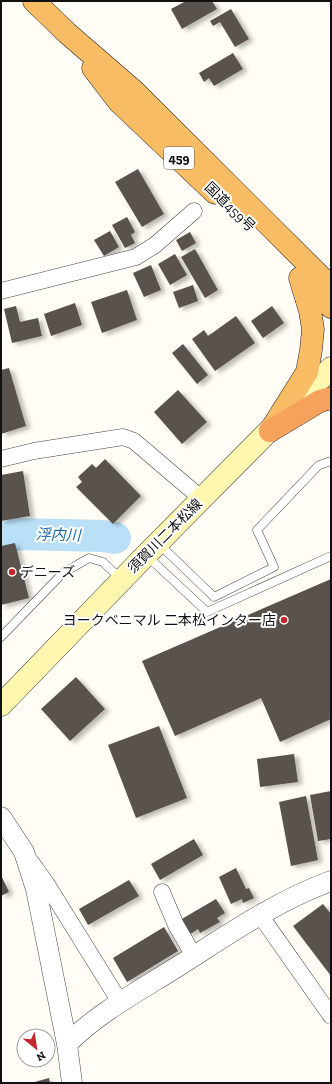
<svg xmlns="http://www.w3.org/2000/svg" width="332" height="1084" font-family="'Zilla Slab','Noto Sans JP',serif">
	<style>
		.lines { fill: none; stroke-linecap: round; stroke-linejoin: round }
		.river { stroke: #b9e0f7; stroke-width: 32 }
		.building { fill: #5a524d; filter: url(#shadow) }
		.service-casing { stroke: #444; stroke-width: 9 }
		.minor-casing { stroke: #444; stroke-width: 17 }
		.tertiary-casing { stroke: #444; stroke-width: 21 }
		.secondary-casing { stroke: #333; stroke-width: 23 }
		.trunk-casing { stroke: #222; stroke-width: 23 }
		.motorway-casing { stroke: #222; stroke-width: 23 }
		.service { stroke: #fff; stroke-width: 8 }
		.minor { stroke: #fff; stroke-width: 16 }
		.tertiary { stroke: #fff; stroke-width: 20 }
		.secondary { stroke: #fff6b0; stroke-width: 22 }
		.trunk { stroke: #f7bc64; stroke-width: 22 }
		.motorway { stroke: #f5a25d; stroke-width: 22 }
		.poi-dot { fill: #c4262e; stroke: #fff; stroke-width: 1.5 }
		.labels { text-anchor: middle; dominant-baseline: central; stroke-width: 4; stroke-linejoin: round; paint-order: stroke }
		.shield { fill: #fff; stroke: #585858; stroke-width: 1 }
		.shield-label { font-size: 13px; font-weight: bold; fill: #111 }
		.street-label { font-size: 14px; fill: #111; stroke: #fff }
		.poi-label { font-size: 14px; fill: #111; stroke: #fff; text-anchor: start }
		.water-label { font-size: 15px; font-style: italic; fill: #1768a6; stroke: #fff }
	</style>
	<defs>
		<filter id="shadow"><feDropShadow dx="4.5" dy="2.5" stdDeviation="2" flood-color="#0004"/></filter>
	</defs>
	<rect width="100%" height="100%" fill="#fffdf5"/>
	<g class="lines">
		<path class="river" d="M1,538L20,534L103,536L115,538"/>
	</g>
	<path class="building" d="M186,1H212L217,9L182,29L171,9Z
		M231,9L249,39L235,47L220,22L213,26L210,21Z
		M233,53L243,69L214,86L209,78L204,82L199,73Z
		M138,169L164,214L142,227L115,182Z
		M127,217L135,232L131,235L135,243L125,248L112,225Z
		M110,231L119,247L104,256L94,240Z
		M190,232L196,243L182,251L176,240Z
		M195,249L218,290L205,298L181,257Z
		M175,254L187,275L170,285L158,264Z
		M151,265L161,290L144,297L133,273Z
		M193,285L198,301L179,308L173,292Z
		M127,290L137,320L102,333L91,302Z
		M75,303L82,325L51,336L44,314Z
		M16,306L20,322L38,318L42,336L12,343L4,309Z
		M272,306L284,323L263,338L251,321Z
		M236,316L255,343L215,371L192,339L204,330L208,336Z
		M183,344L208,375L197,384L172,353Z
		M9,368L26,426L1,434V370Z
		M178,390L207,422L182,444L154,412Z
		M105,459L141,496L113,524L76,487L82,482L78,477L92,464L96,468Z
		M23,471L30,516L1,521V475Z
		M15,543L29,598L1,605V546Z
		M331,579V719L280,742L261,698L175,736L142,661Z
		M76,677L105,709L70,741L41,709Z
		M159,726L187,798L136,818L108,745Z
		M294,754L298,782L260,787L257,759Z
		M331,791V839L318,841L310,795Z
		M306,796L318,860L291,866L279,802Z
		M194,839L203,855L160,880L151,864Z
		M236,868L246,889L249,888L254,898L243,903L242,899L231,904L219,877Z
		M1,875L9,892L1,896Z
		M129,880L139,896L88,925L79,909Z
		M216,899L225,913L217,918L220,922L200,933L198,929L189,935L180,920Z
		M323,904L331,914V976L293,926Z
		M164,927L178,951L127,982L113,958Z
		M49,1078L50,1083H31Z"/>
	<g class="lines">
		<g class="service-casing">
			<path id="service" d="M159,544L214,597L274,567L257,530L319,465L331,461
				M146,555L207,612L331,556
				M1,637L63,573L89,558L103,562L122,580"/>
		</g>
		<g class="minor-casing">
			<path id="minor" d="M1,291L136,257L155,245L194,211
				M1,459L34,451L123,437L134,441L202,499
				M31,862L46,883L120,1002
				M162,892L176,925L194,956
				M260,915L331,1016"/>
		</g>
		<g class="tertiary-casing">
			<path id="tertiary" d="M1,817L24,852L36,889L67,1044L72,1083
				M67,1044C99,1012 139,991 177,967C226,936 276,901 331,881"/>
		</g>
		<g class="secondary-casing">
			<path id="secondary" d="M1,705L146,555L331,368"/>
		</g>
		<g class="trunk-casing">
			<path id="trunk" d="M34,1L67,33L133,90L331,287
				M93,68L119,102L215,193
				M304,280L331,307
				M270,431L307,372L311,350L313,329L310,311L300,278"/>
		</g>
		<g class="motorway-casing">
			<path id="motorway" d="M270,431L320,401L331,398"/>
		</g>
		<use href="#service" class="service"/>
		<use href="#minor" class="minor"/>
		<use href="#tertiary" class="tertiary"/>
		<use href="#secondary" class="secondary"/>
		<use href="#trunk" class="trunk"/>
		<use href="#motorway" class="motorway"/>
	</g>
	<g class="poi-dot">
		<circle cx="12" cy="572" r="4"/>
		<circle cx="284" cy="620" r="4"/>
	</g>
	<g class="labels">
		<rect class="shield" x="164" y="147" width="30" height="22" rx="3"/>
		<g class="shield-label">
			<text x="179" y="158">459</text>
		</g>
		<g class="street-label">
			<text transform="translate(230 207) rotate(44)">国道459号</text>
			<text transform="translate(165 536) rotate(-45)">須賀川二本松線</text>
		</g>
		<g class="poi-label">
			<text x="20" y="572">デニーズ</text>
			<text x="276" y="620" text-anchor="end">ヨークベニマル 二本松インター店</text>
		</g>
		<g class="water-label">
			<text transform="translate(58 535) rotate(1)">浮内川</text>
		</g>
	</g>
	<rect width="332" height="1084" fill="none" stroke="#111111" stroke-width="4"/>
	<g transform="translate(36 1048) rotate(150)"><circle r="19" fill="#ffffff" stroke="#a0a0a0"/>
	<path d="M0-3L7 15L0 10L-7 15Z" fill="#c4262e"/>
	<text y="-6" font-size="11" font-weight="bold" text-anchor="middle" fill="#111111">N</text>
	</g>
</svg>
